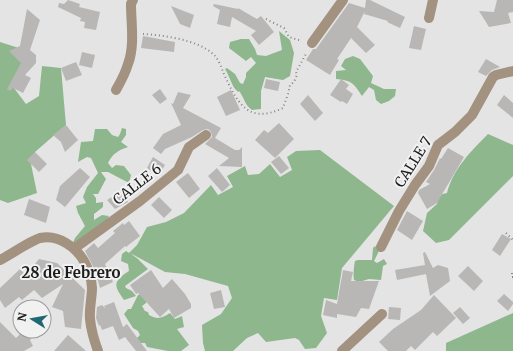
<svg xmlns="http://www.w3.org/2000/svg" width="513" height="351" font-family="Merriweather,serif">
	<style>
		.forest { fill: #8eb78d }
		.building { fill: #b8b7b6 }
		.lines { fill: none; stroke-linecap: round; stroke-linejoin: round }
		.path { stroke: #858586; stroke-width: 2; stroke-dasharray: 1 3; stroke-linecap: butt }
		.minor { stroke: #a2927f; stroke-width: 10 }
		.labels { text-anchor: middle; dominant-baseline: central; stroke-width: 4; stroke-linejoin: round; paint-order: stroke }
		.street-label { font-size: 14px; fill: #1c1c1d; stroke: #f1f1f2 }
		.neighbourhood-label { font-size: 15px; font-weight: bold; fill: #1c1c1d; stroke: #f1f1f2 }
	</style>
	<rect width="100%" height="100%" fill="#e4e4e5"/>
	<path class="forest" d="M279,31L290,40L294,53L290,76L283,80L265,77L261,91V109L252,110C245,105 245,100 241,94C239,89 240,94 236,90C232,86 229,75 225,69L227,68L235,74L240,83L243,84L246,77V73L256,63L251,57L246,61L229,48L230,42L241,39H249L255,49L257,55L266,56L282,50Z
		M0,42L28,51L11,84L26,104L39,96L42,66L61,68L66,125L35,152L31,164L37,193L8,203L0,200Z
		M353,56L360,59L373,76L371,83L384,89H396L395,96L389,101L381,104L376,100L374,90L369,87L362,96C353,82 352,81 336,79V71L346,70L341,66L345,59Z
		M122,128L126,129V135L121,142L128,147C119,150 113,153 108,163L112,168L116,165L124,166L131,175L129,183L108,172H101L106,179L98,194H93L96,198V203L103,202V207L94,214V220L102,215L109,216L107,220L72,245L75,238L85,226L78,213L76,206L86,203L83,197L87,187L98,173L91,158L87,157L78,162L81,142L93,141L95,129H107L112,135L118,137L120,134Z
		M488,134L513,145V176L449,240L436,243L423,231L427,213L437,204L439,195L447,193C453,169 471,151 488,134Z
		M320,150L394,206L342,268L337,300L324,298L321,316L327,333L316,348L305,349L299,340L295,338L266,342L258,333L247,338L233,351H205L203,343L202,325L221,314L232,298L228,286L185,274L165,272L130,253L138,259L148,269L125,286L126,288L132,291L136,296L124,300C114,286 112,282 129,271L128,264L121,261L122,254L126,251L129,253L137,245L147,227L166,222L184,213L211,185L218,195L233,187L227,176L245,166L248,175L259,174L270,164L280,177L292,170L287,157L296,151Z
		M375,246L379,251L374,261L377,263L384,259L387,264L383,266L381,280L369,279L359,282L354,280C353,276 354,265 355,261L358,260H372L373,248Z
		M145,293L148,298L146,303L142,306L145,311L148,312L149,315C158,320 162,318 170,313L175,319L182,316L184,327L177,329L189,345L181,351H168L147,347L145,343H139L134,341L140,335L138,331L133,328L124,314L128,309H131L138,295Z
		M513,313V351H446V343Z"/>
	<path class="building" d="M68,0L80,4L79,7L100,12L96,30L84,28L85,22L80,21L81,18L58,7L59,3L64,4Z
		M366,0H370L405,17L400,28L387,22L388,21L364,14L365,11L357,27L375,45L366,53L351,38L337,59L339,60L330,75L306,60L313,49H316L349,3L365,8Z
		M497,0H513V12L508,13L511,23L489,27L479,11L494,12Z
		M214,4L238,9V8L257,19L261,16L274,32L259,45L251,35L256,31L232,17L230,27L217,24L220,10L213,6Z
		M171,6L194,15L190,28L180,24Z
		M27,9L40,20L30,50L36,55V63L25,75L31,78L23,93L13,88L10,91L7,89L21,63L9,51L20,46Z
		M414,26L426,29L421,50L409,48Z
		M143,36L175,42L174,52L141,48Z
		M82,52L95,55L92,68L79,65Z
		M486,59L500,67L492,70L486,76L478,72Z
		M76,62L82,75L66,81L61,68Z
		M266,79L280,82L278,91L264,88Z
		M341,79L349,85L346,89L353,94L347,104L342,101L341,102L330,95Z
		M160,89L167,99L160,104L152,95Z
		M231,90L240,110L226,116L217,97Z
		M178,92L191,95L183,108L221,128L215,138L235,150H239L242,147V167L219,166L229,158L205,144L212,137L211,132L208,129L203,130L192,137L165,149L161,154L153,148L163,134L181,125L171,103L173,104Z
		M308,95L323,113L315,121L300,104Z
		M504,95L513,103V118L497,105Z
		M279,123L294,139L275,158L255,140L264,130L268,133Z
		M66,125L78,140L65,152L61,142L53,135Z
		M448,148L464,157L437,203L427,209L418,193L419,190L430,184L426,182L434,170L440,158L441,159Z
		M35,152L47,164L39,172L27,160Z
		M279,156L289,168L281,174L271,162Z
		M153,157L165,165L158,176L147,168Z
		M80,168L90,177L65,207L56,200L60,186Z
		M217,168L230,185L222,192L208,176Z
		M188,173L200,189L189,198L176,182Z
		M122,191L128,202L115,209L107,200Z
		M159,197L172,210L164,218L151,205Z
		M29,199L50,207L46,223L24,215Z
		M407,211L423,221L412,240L397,230Z
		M129,221L140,236L126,247L125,246L105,264L113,282L100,288L95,270L85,251L94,243L98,248L115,233L113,231L123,223L124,225Z
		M502,234L511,239L500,256L492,250Z
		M425,252L433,268L438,265L448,268L450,281L430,296L426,274L397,280L395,270L425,265L423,253Z
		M39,259L57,263L85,290L81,329L65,327L63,311L52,307L63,284L42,298L34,290L22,300L19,297L5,308L0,300V288L20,269L26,275Z
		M468,266L483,281L474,291L458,276Z
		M151,270L163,288L172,279L185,294L191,304V308L174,318L169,309L160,317L138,293L136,294L130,285Z
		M343,270L353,272L351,281H379L369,309L361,308L356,317L337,314V318L323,315L326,300L337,304Z
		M221,290L225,307L214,309L210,293Z
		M504,294L513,302V304L508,311L497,301Z
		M434,295L456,318L437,336L433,332L415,350L411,346L406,351H388L379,342L393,329L421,310Z
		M114,302L123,327L127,324L147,351H136L125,337L119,340L113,326L102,330L100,325L99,326L96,318L97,307L102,305L106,309L104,306Z
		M389,307L401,308L400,320L388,319Z
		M460,307L470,318L463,324L453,313Z
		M0,322L16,338L23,331H37L30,340L33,346L24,351H0Z
		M68,335L86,351H54Z"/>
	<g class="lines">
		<path class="path" d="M266,19L284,28L289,37L302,41
			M143,34C163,35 198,40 213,54C218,58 221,66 223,72C237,102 247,125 283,108L288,94L290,85L294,82L297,75L296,72L307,52
			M506,233L513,240
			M512,273V277H513"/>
		<path class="minor" d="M429,18L433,0
			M312,43L343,0
			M116,90C120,83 126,71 128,64C135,46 131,23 131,4L133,0
			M381,247L399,211L415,185L429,166L438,145L455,132L472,115L493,77L496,75L513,71
			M75,248L140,201L178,170L189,147L206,135
			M0,260C10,255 30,241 40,238C49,236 58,238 66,243C82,252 91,270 92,288C92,298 89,309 90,319C91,330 94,340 98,351
			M342,351L382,314"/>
	</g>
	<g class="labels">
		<g class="street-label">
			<text transform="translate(413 162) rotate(-58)">CALLE 7</text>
			<text transform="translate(137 184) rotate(-38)">CALLE 6</text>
		</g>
		<g class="neighbourhood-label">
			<text x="71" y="272">28 de Febrero</text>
		</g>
	</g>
	<g transform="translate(32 319) rotate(281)"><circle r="19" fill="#f1f1f2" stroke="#9c9c9d"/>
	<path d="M0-3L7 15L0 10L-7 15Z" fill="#206875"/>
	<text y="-6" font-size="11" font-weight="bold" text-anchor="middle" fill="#1c1c1d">N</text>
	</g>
</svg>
